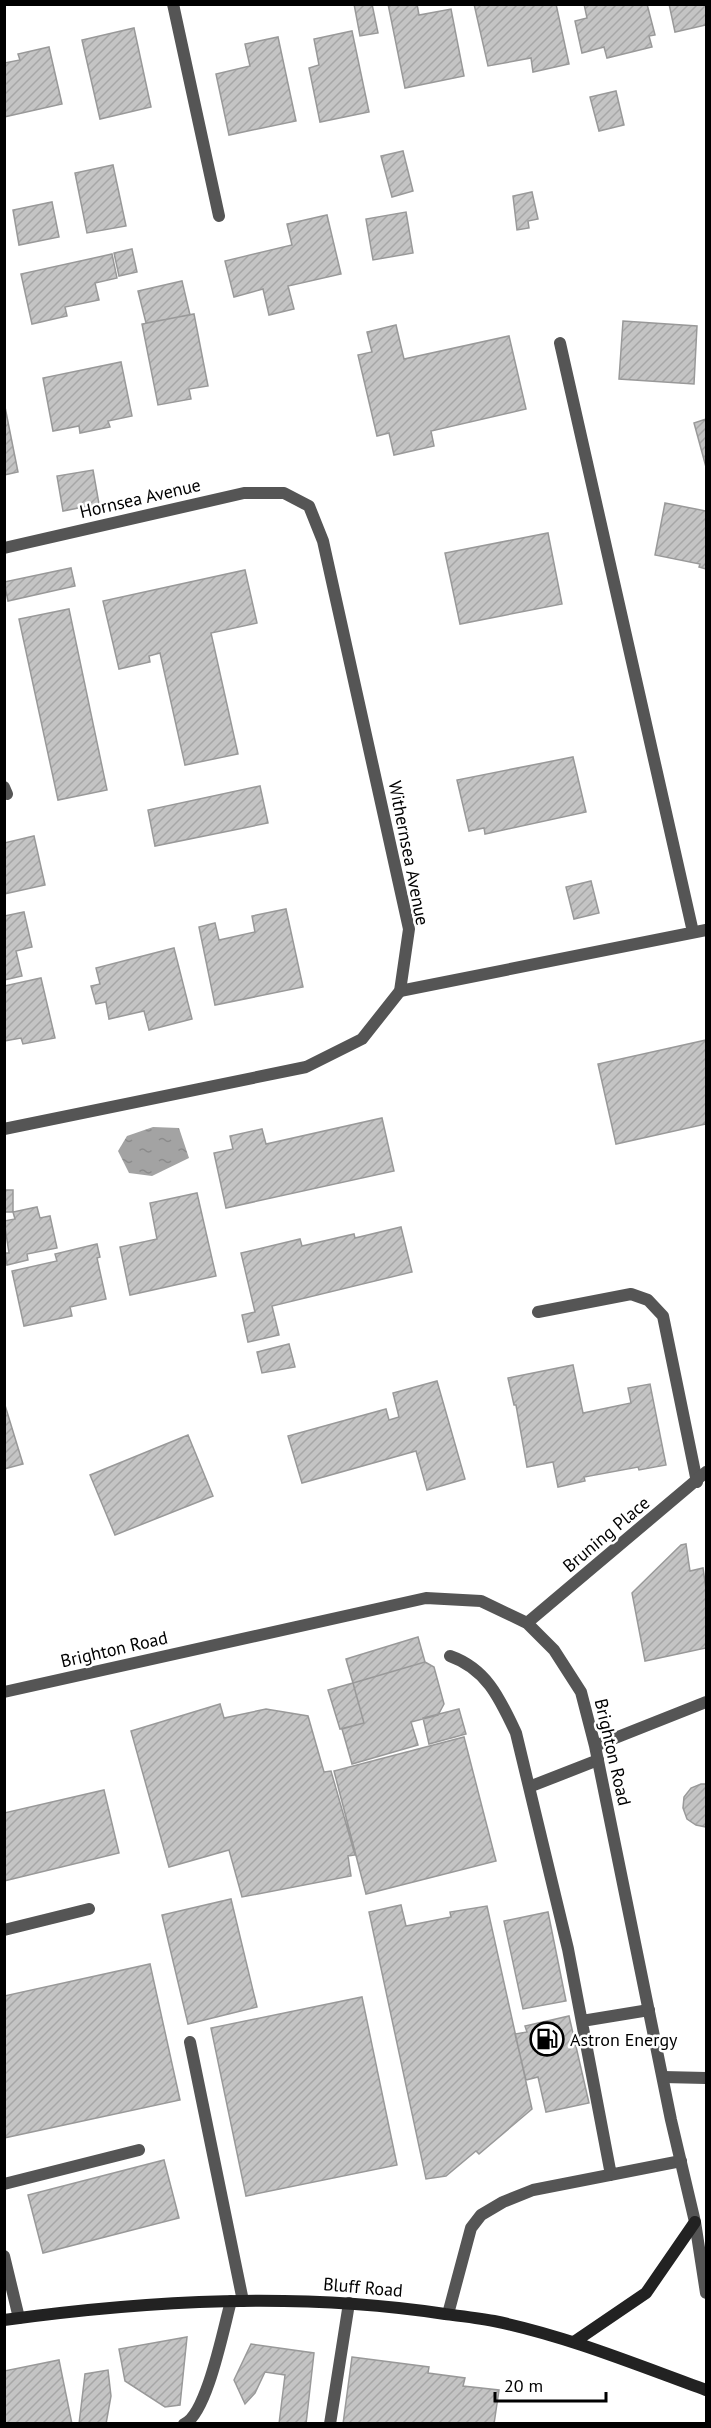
<svg xmlns="http://www.w3.org/2000/svg" width="711" height="2428" font-family="'PT Sans',sans-serif">
	<style>
		.water { fill: url(#water-ripples) }
		.building { fill: url(#building-hatch); stroke: #999; stroke-width: 1.5 }
		.lines { fill: none; stroke-linecap: round; stroke-linejoin: round }
		.lane { stroke: #555; stroke-width: 12 }
		.street { stroke: #555; stroke-width: 12 }
		.secondary { stroke: #222; stroke-width: 12 }
		.labels { text-anchor: middle; dominant-baseline: central; stroke-width: 5; stroke-linejoin: round; paint-order: stroke }
		.street-label { font-size: 18px; fill: #000; stroke: #fff }
		.poi-label { font-size: 18px; fill: #000; stroke: #fff; text-anchor: start }
	</style>
	<defs>
		<pattern id="water-ripples" width="26" height="14" patternUnits="userSpaceOnUse" patternTransform="scale(1.5)"><rect width="26" height="14" fill="#a3a3a3"/><path d="M2 4q2-2 4 0t4 0M15 11q2-2 4 0t4 0" fill="none" stroke="#8b8b8b"/></pattern>
		<pattern id="building-hatch" width="6" height="6" patternUnits="userSpaceOnUse" patternTransform="scale(1.5)"><rect width="6" height="6" fill="#c4c4c4"/><path d="M-1 1l2-2M0 6l6-6M5 7l2-2" fill="none" stroke="#a7a7a7"/></pattern>
	</defs>
	<rect width="100%" height="100%" fill="#fff"/>
	<path class="water" d="M153,1127L179,1128L189,1158L152,1176L129,1173L118,1151L127,1136Z"/>
	<path class="building" d="M354,4H372L378,33L360,36Z
		M388,4H417L419,15L451,9L464,76L405,88Z
		M474,4H556L569,64L533,72L531,58L488,66Z
		M584,4H647L655,35L649,36L652,47L607,58L604,47L582,53L575,21L587,18Z
		M669,4H706V25L675,32Z
		M134,28L151,107L100,119L82,40Z
		M352,31L369,112L320,122L309,68L319,65L314,39Z
		M278,37L296,121L229,135L216,74L250,66L245,44Z
		M49,47L62,104L4,117V63L20,60L18,54Z
		M616,91L624,125L599,131L590,97Z
		M403,151L413,191L392,197L381,156Z
		M113,165L126,226L87,233L75,173Z
		M532,192L538,219L528,221L529,228L517,230L513,196Z
		M52,202L59,237L19,245L13,210Z
		M406,212L413,253L373,260L366,219Z
		M327,215L341,274L288,286L294,309L269,315L263,289L234,297L225,261L292,245L287,224Z
		M132,249L137,272L119,276L114,253Z
		M112,254L117,278L95,283L99,300L65,307L67,316L32,324L21,274Z
		M182,281L190,315L146,323L138,291Z
		M194,314L208,386L189,389L191,399L158,405L142,324Z
		M623,321L697,326L694,384L619,379Z
		M396,325L404,359L509,336L526,409L431,431L434,446L394,455L389,433L377,436L358,355L372,352L367,332Z
		M121,362L132,416L108,421L110,427L80,433L79,426L53,431L43,378Z
		M4,402L18,472L4,475Z
		M706,419V467L694,423Z
		M93,470L99,504L63,511L57,476Z
		M665,503L706,511V569L699,567L700,564L655,555Z
		M548,533L562,604L460,624L445,553Z
		M71,568L75,586L8,601L4,582Z
		M245,570L257,623L211,633L238,754L185,765L160,653L149,656L150,662L119,669L103,601Z
		M69,609L107,790L58,800L19,619Z
		M573,757L586,812L485,834L484,828L469,831L457,780Z
		M260,786L268,823L155,846L148,810Z
		M34,836L45,885L4,894V843Z
		M591,881L599,913L574,919L566,887Z
		M286,909L303,987L215,1005L199,927L215,923L219,940L255,932L252,916Z
		M24,912L32,947L16,951L22,976L4,980V916Z
		M174,948L192,1019L149,1030L144,1011L109,1019L106,1002L96,1004L91,986L100,984L96,968Z
		M41,978L55,1038L23,1044L21,1038L4,1041V986Z
		M706,1040V1124L616,1144L598,1064Z
		M382,1118L394,1171L226,1208L214,1153L233,1149L230,1136L262,1129L266,1144Z
		M4,1190H13V1212H4Z
		M197,1193L216,1276L130,1295L120,1247L157,1239L150,1203Z
		M37,1207L40,1218L50,1216L57,1248L27,1254L28,1260L7,1265L5,1253H9L4,1221L15,1219L13,1212Z
		M401,1227L412,1272L272,1306L279,1335L248,1342L242,1315L255,1312L241,1253L300,1239L302,1246L354,1234L355,1238Z
		M97,1244L100,1257L97,1258L106,1299L70,1307L72,1316L24,1326L12,1271L57,1261L55,1254Z
		M289,1344L295,1367L262,1373L257,1352Z
		M573,1365L583,1413L631,1403L628,1388L650,1384L666,1465L639,1470L638,1467L584,1477L585,1481L558,1487L553,1462L527,1467L516,1405H514L508,1378Z
		M437,1381L465,1479L427,1490L416,1451L302,1483L288,1436L386,1409L389,1420L399,1417L393,1393Z
		M4,1402L23,1464L4,1469Z
		M188,1435L213,1496L115,1535L90,1475Z
		M686,1544L690,1571L703,1568L706,1589V1648L645,1661L632,1593L681,1545Z
		M418,1637L425,1662L353,1683L346,1659Z
		M425,1662L434,1667L444,1704L438,1715L411,1722L418,1745L352,1764L342,1729L364,1723L353,1683Z
		M353,1683L364,1723L340,1729L328,1690Z
		M220,1704L224,1718L266,1709L308,1716L324,1772L331,1771L355,1855L348,1856L351,1876L242,1897L229,1850L169,1867L131,1731Z
		M459,1709L466,1734L429,1744L423,1718Z
		M464,1737L496,1861L366,1894L334,1771Z
		M701,1784H706V1827L696,1825L687,1819L683,1808L684,1797L691,1788Z
		M104,1790L119,1853L4,1881V1813Z
		M231,1899L257,2007L188,2024L162,1915Z
		M401,1905L406,1926L451,1917L450,1912L487,1906L532,2109L479,2154L476,2151L446,2176L426,2179L369,1912Z
		M548,1912L566,2001L523,2009L504,1921Z
		M150,1964L180,2100L4,2138V1996Z
		M362,1997L397,2165L246,2196L211,2028Z
		M569,2016L589,2103L546,2112L538,2077L526,2080L515,2034L527,2032L525,2026Z
		M164,2160L179,2218L43,2253L28,2195Z
		M187,2337L180,2405L165,2407L125,2381L119,2349Z
		M251,2344L314,2353L306,2424H279L285,2375L265,2372L255,2393L245,2404L234,2380Z
		M352,2357L429,2367L428,2373L465,2378L463,2386L499,2390L494,2424H343Z
		M59,2360L72,2424H4V2371Z
		M108,2370L111,2396L106,2424H79L85,2374Z"/>
	<g class="lines">
		<path class="lane" d="M173,4L219,216
			M560,343L693,932
			M4,787L7,794
			M400,991L706,930
			M538,1312L631,1294L648,1300L663,1316L697,1482
			M450,1656C487,1669 500,1699 516,1733L568,1949L611,2175
			M529,1787L598,1760
			M4,1930L89,1909
			M582,2021L649,2010
			M190,2042L243,2301
			M663,2077L706,2078
			M4,2184L139,2150
			M4,2256L19,2318
			M448,2314L471,2228L481,2215L503,2202L533,2190L681,2161
			M184,2424C207,2415 224,2326 231,2301
			M330,2424L349,2303"/>
		<path class="street" d="M4,548L244,493H284L309,506L323,541L409,929L400,991L362,1039L306,1067L4,1129
			M527,1623L706,1472
			M4,1692L426,1598L481,1601L527,1623L554,1650L581,1692L595,1746L671,2120L695,2222L706,2293
			M595,1746L706,1702"/>
		<path class="secondary" d="M4,2320C151,2300 298,2292 445,2314C461,2316 478,2318 494,2321C567,2336 637,2365 706,2390
			M574,2342L646,2293L695,2222"/>
	</g>
	<defs>
		<g id="fuel-ring" transform="scale(1.725)"><circle r="9.5" fill="#fff" stroke="#000" stroke-width="1.5"/><path d="M-5.5-6h7V0h2V4h1.3V-2.5L3-4.5l.8-.8L6-3V5H2.5V1h-1V6h-7ZM-4.2-4.7v3.2H.2V-4.7Z" fill="#000"/></g>
	</defs>
	<g fill-rule="evenodd">
		<use href="#fuel-ring" x="547" y="2039"/>
	</g>
	<g class="labels">
		<g class="street-label">
			<text transform="translate(140 498) rotate(-13)">Hornsea Avenue</text>
			<text transform="translate(409 853) rotate(79)">Withernsea Avenue</text>
			<text transform="translate(606 1534) rotate(-40)">Bruning Place</text>
			<text transform="translate(114 1649) rotate(-13)">Brighton Road</text>
			<text transform="translate(613 1752) rotate(77)">Brighton Road</text>
			<text transform="translate(363 2287) rotate(5)">Bluff Road</text>
		</g>
		<g class="poi-label">
			<text x="570" y="2039">Astron Energy</text>
		</g>
	</g>
	<rect width="711" height="2428" fill="none" stroke="#000000" stroke-width="12"/>
	<path d="M495 2392v9h111v-9" fill="none" stroke="#000000" stroke-width="3"/>
	<text x="504" y="2392" font-size="18" fill="#000000" stroke="#ffffff" stroke-width="4.5" paint-order="stroke">20 m</text>
</svg>
